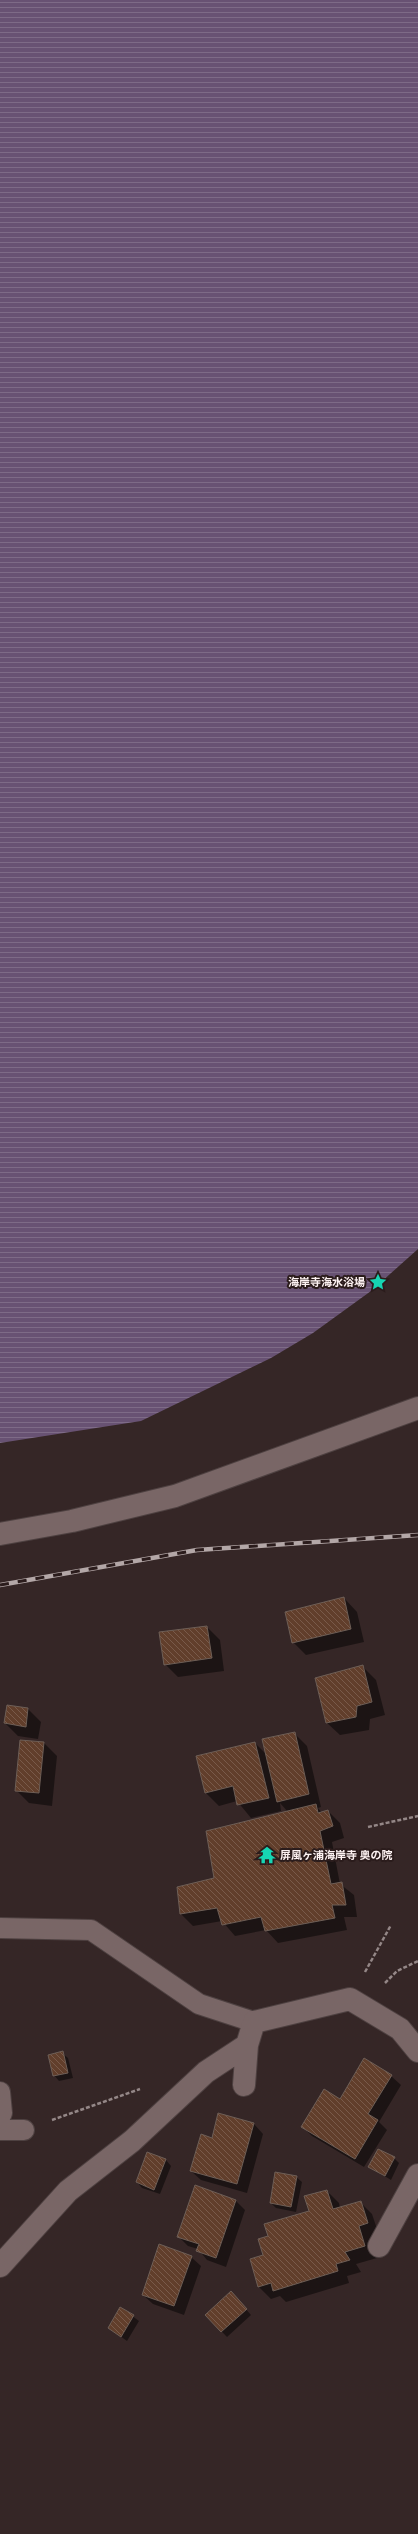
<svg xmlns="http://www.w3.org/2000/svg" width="418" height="2534" font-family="Inter,'Noto Sans JP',sans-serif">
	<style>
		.water { fill: url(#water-rules) }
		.shadow { fill: #0007 }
		.building { fill: url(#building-back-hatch); stroke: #6d5e56 }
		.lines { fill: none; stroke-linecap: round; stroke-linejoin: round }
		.service-casing { stroke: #4e4141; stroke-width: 22 }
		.minor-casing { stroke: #4e4141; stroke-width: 24 }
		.tertiary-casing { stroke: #4e4141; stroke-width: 24 }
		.path { stroke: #948787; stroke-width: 2.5; stroke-dasharray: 4 2; stroke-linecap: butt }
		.service { stroke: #796666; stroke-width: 20 }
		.minor { stroke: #796666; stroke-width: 22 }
		.tertiary { stroke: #796666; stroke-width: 22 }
		.rail-casing { stroke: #b3a7a7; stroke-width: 4.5 }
		.rail { stroke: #2b1c1c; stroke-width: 3; stroke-dasharray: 9; stroke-linecap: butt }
		.labels { text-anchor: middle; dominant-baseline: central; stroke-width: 4; stroke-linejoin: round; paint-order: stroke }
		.poi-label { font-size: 11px; font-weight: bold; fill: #fdf2f2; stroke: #2b1c1c; text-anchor: end }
	</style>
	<defs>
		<pattern id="water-rules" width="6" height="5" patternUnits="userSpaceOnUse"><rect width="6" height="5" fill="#685273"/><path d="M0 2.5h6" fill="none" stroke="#7e6b87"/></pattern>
		<pattern id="building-back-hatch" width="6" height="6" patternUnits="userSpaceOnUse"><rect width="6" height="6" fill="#613e2b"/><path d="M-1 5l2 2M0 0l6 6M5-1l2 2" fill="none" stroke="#795a4a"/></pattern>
	</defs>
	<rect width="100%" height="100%" fill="#352626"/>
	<path class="water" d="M0,0H418V1249L371,1291L313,1333L271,1358L141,1421L0,1443Z"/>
	<path class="shadow" d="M344,1598L357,1612L364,1642L306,1655L293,1642Z
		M207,1627L220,1640L224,1671L178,1677L165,1664Z
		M363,1667L376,1680L385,1715L370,1719L369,1730L340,1735L326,1722Z
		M28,1709L41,1722L38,1739L18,1736L5,1723Z
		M294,1733L307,1746L321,1807L318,1808L322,1813L328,1811L340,1823L344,1838L332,1842L340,1884L354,1895L357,1917H344L347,1930L278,1943L266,1930L235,1936L222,1921L193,1926L181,1914L215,1879L288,1812L280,1803L281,1811L251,1818L237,1801L219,1806L206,1793L255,1743L267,1755Z
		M44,1743L57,1756L52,1806L29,1803L16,1790Z
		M62,2053L68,2058L73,2078L59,2081L54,2075Z
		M391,2076L401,2085L379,2122L387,2130L364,2167L312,2136L303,2127L340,2100Z
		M219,2114L254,2124L263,2134L247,2193L201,2180L191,2171L212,2139Z
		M148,2153L166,2160L171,2166L160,2194L142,2188L137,2182Z
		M394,2158L399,2163L391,2180L370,2167Z
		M296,2177L302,2182L296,2212L276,2208L271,2203Z
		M196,2187L236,2201L245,2210L226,2267L207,2260L198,2249L188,2246L178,2236Z
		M327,2191L339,2203L340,2208L360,2202L372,2214L379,2235L370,2238L377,2258L356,2264L361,2272L347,2276L349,2283L286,2302L280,2296L271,2299L259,2287L251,2260L265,2255L269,2236L310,2212Z
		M191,2257L201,2266L184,2315L153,2304L143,2295Z
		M236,2298L251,2315L227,2337L206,2315Z
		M121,2308L139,2321L127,2341L109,2328Z"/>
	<path class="building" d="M344,1597L351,1629L292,1643L285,1612Z
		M207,1626L212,1658L164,1665L159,1632Z
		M363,1665L372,1702L357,1706L356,1717L326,1723L315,1678Z
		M7,1705L28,1708L26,1727L4,1723Z
		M295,1732L309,1794L277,1802L262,1739Z
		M20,1740L44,1742L39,1793L15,1791Z
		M255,1742L269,1798L237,1805L233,1786L205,1793L196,1756Z
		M316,1804L318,1813L328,1810L333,1826L320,1831L331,1884L342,1882L346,1905H332L335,1918L265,1931L261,1917L222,1925L217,1908L180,1914L177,1887L214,1878L206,1831Z
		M63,2051L68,2073L53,2076L48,2055Z
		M364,2058L392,2075L368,2114L378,2120L355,2159L301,2127L324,2089L340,2099Z
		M218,2113L254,2123L237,2184L190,2171L201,2134L212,2138Z
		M378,2149L395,2157L385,2176L368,2167Z
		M147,2152L166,2159L154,2190L136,2182Z
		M275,2172L297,2176L291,2207L270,2203Z
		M195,2185L236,2200L216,2258L196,2251L199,2244L177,2237Z
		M327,2190L333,2209L361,2201L368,2223L359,2226L365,2246L345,2252L350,2260L336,2264L338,2271L273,2291L271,2283L258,2287L250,2259L263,2255L258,2239L268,2236L264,2224L309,2211L304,2196Z
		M159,2244L192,2256L174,2306L142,2295Z
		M231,2291L247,2309L221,2332L205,2315Z
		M120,2307L134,2315L121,2337L108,2328Z"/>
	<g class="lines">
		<g class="service-casing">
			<path id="service" d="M0,1928L91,1930L199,2004L254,2022
				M0,2092L2,2113L0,2117
				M0,2130H24"/>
		</g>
		<g class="minor-casing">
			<path id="minor" d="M244,2085L247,2045
				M379,2246L418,2175
				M0,2266L68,2191L132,2141L206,2072L247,2045L254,2022L350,1999L400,2029L418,2051"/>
		</g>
		<g class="tertiary-casing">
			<path id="tertiary" d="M0,1534L72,1521L175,1496L418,1408"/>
		</g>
		<path class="path" d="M368,1827L418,1816
			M365,1972L391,1925
			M385,1983L397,1971L418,1961
			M52,2120L140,2089"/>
		<use href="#service" class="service"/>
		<use href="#minor" class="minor"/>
		<use href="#tertiary" class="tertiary"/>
		<g class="rail-casing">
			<path id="rail" d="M0,1585L197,1550L418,1535"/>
		</g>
		<use href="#rail" class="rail"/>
	</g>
	<defs>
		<g id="sight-bare" transform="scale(1.38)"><path d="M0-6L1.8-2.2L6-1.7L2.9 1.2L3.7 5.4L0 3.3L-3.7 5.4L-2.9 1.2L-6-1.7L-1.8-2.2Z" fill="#16d5b3" stroke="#2b1c1c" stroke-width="2.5" paint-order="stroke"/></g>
		<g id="temple-bare" transform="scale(1.38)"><path d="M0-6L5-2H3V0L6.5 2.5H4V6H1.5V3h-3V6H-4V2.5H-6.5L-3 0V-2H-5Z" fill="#16d5b3" stroke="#2b1c1c" stroke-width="2.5" paint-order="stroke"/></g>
	</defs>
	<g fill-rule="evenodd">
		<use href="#sight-bare" x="378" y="1282"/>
		<use href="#temple-bare" x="267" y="1855"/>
	</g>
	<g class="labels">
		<g class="poi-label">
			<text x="365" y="1282">海岸寺海水浴場</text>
			<text x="280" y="1855" text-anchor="start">屏風ヶ浦海岸寺 奥の院</text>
		</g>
	</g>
</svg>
